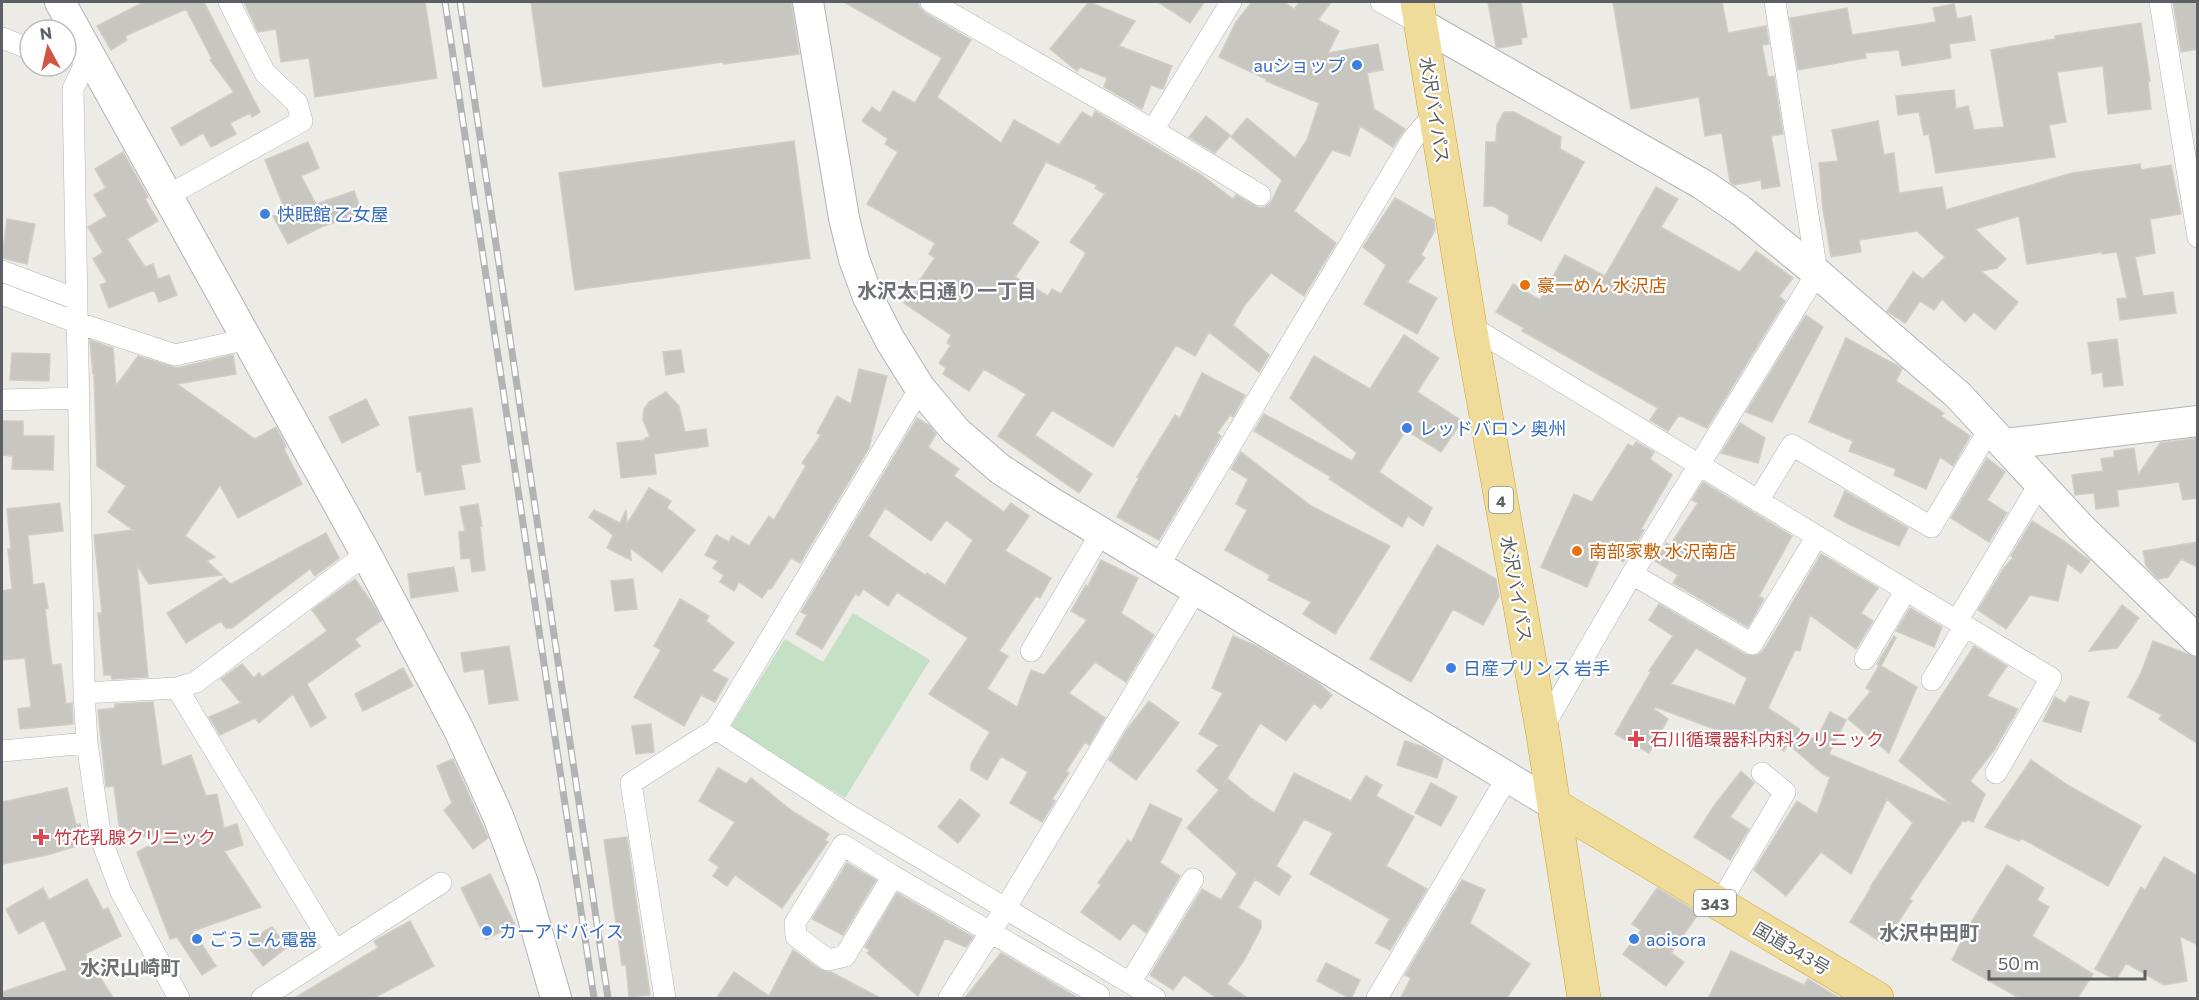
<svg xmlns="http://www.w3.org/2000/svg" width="2199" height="1000" font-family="Commissioner,'Noto Sans JP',sans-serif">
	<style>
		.green { fill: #c4e1c5 }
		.building { fill: #c8c6c1; stroke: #d1cdc4; stroke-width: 1.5; fill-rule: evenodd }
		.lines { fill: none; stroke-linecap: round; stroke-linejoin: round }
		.street-casing { stroke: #b2b4b8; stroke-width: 22 }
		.secondary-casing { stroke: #b1b3b8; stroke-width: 32 }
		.highway-casing { stroke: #d3a11e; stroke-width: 34 }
		.street { stroke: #fff; stroke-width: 21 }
		.secondary { stroke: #fff; stroke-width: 30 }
		.highway { stroke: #efdc9a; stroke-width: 33 }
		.rail-casing { stroke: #b2b3b3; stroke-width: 7 }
		.rail { stroke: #fff; stroke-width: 4.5; stroke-dasharray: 14; stroke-linecap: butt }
		.shop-dot { fill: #3f7fe0; stroke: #fff; stroke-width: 2 }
		.food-dot { fill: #e8710a; stroke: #fff; stroke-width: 2 }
		.health-dot { fill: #e0444e; stroke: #fff; stroke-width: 2 }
		.labels { text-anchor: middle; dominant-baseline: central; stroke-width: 4.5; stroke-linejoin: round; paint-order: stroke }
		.shield { fill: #fff; stroke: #8d8f92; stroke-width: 1.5 }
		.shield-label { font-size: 16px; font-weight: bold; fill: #5c5f63 }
		.shop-label { font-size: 18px; fill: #366cbe; stroke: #fff; text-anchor: start }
		.street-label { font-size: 18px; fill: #5c5f63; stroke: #fff }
		.food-label { font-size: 18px; fill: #c56008; stroke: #fff; text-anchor: start }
		.health-label { font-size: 18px; fill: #be3a42; stroke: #fff; text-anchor: start }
		.neighbourhood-label { font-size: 20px; font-weight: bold; fill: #6e7175; stroke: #fff }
	</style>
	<rect width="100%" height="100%" fill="#edebe5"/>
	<path class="green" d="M853,613L930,660L845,798L730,728L785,639L823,662Z"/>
	<path class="building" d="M144,2H204L260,112L252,117L250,113L230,123L236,134L211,147L203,133L181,146L171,128L234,92L210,60L212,59L186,9L125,36L127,40L111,50L97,26Z
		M244,2H425L437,78L315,97L309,58L281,62L276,29L258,32Z
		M531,2H791L799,54L724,64L723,62L543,87Z
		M844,2H918L920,8L925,13L971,40L937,97L1001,143L1014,120L1059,145L1082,112L1092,118L1095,111L1200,174L1233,199L1236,195L1259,208L1265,207L1271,202L1282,180L1231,137L1247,118L1295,158L1307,140L1319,103L1266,81V79L1219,57L1236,22L1252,2H1284L1294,9L1300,2H1331L1318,20L1339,31L1328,53L1378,44L1383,70L1367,73L1374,109L1405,129L1393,147L1360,126L1350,156L1332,150L1294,211L1336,243L1304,296L1271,273L1244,306L1233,325L1269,355L1259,372L1209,332L1195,356L1176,345L1113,447L1052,410L1035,435L1092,474L1079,493L998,436L1026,394L984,369L969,391L943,374L946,368L939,363L951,345L947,343L951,335L904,303L935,258L929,254L935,243L867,204L898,152L885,144L888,139L862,121L872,107L880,113L893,91L915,103L942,58ZM1046,162L1097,185L1095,188L1105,194L1070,242L1086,253L1061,294L1052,289L1048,296L1015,277L1039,242L1012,224Z
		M1089,2L1135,21L1119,46L1172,66L1163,89L1151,85L1142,109L1104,87L1107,78L1080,67L1077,71L1050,49Z
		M1158,2H1204L1190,23Z
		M1488,2H1521L1527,37L1521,38L1522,44L1499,48L1496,47Z
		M1613,2H1722L1728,33L1766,26L1769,44L1762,45L1768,77L1774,76L1783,134L1771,136L1780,186L1762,189L1761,180L1734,185L1730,182L1722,133L1705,136L1699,97L1631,109Z
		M2173,2H2195L2198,14V49L2181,52Z
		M1954,4L1957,19L1971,16L1975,40L1949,44L1951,58L1902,66L1899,50L1865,53L1866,58L1798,70L1790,18L1847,8L1852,35L1936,22L1933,8Z
		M2141,23L2150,81H2148L2151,109L2108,114L2103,66L2057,72L2066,122L2049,125L2055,157L1936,173L1929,134L1924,135L1919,112L1898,115L1896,96L1954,90L1956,109L1968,106L1974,130L2004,127L1991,50L2055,39V36Z
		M1504,112H1514L1561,137L1560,149L1584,162L1541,241L1508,224L1509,215L1493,206H1484L1486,142H1496L1497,125Z
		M1206,116L1230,135L1215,153L1189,137Z
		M1878,121L1884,155L1894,153L1899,193L1942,187L1946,210L2072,173L2140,164L2141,170L2171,165L2181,214L2150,219L2155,253L2135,257L2143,296L2173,292L2176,313L2120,320L2117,299L2127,298L2117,252L2102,254V252L2027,264L2019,216L1975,229L2006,259L1997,268L1981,271L2018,302L1995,330L1974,312L1965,322L1942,299L1934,310L1920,301L1905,323L1887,311L1913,272L1923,279L1945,257L1917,231L1859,240L1861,252L1831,257L1823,209L1819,163L1838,161L1832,130Z
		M794,141L810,258L575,290L559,173Z
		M308,142L319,168L301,176L316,204L354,191L362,213L321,227L288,244L273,216L285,210L265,160Z
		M123,152L148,197L145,199L158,221L127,239L145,267L153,264L158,279L169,275L177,295L159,302L154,290L109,308L100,285L107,282L93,259L103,252L88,227L107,216L94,195L106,188L95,169Z
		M1656,187L1678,199L1661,227L1740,272L1756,251L1793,278L1779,296L1785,301L1707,428L1679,415L1668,431L1650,420L1658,408L1522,331L1524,328L1496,312L1513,284L1540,300L1565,255L1605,276Z
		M1395,198L1434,220L1435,230L1421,255L1425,258L1407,282L1437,298L1417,334L1364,304L1386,265L1363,247Z
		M7,219L35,224L27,264L2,258Z
		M1806,315L1823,327L1772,422L1746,412Z
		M1404,335L1439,358L1417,392L1462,421L1441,452L1406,430L1379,472L1432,508L1423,526L1408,516L1402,527L1329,479L1331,477L1254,431L1264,414L1352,461L1357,453L1290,398L1314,356L1370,389Z
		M1846,338L1898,366L1902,369L1896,381L1944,413L1941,416L1970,436L1953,466L1940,457L1926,489L1894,475L1896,469L1849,451L1853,441L1809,422Z
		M2117,339L2123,385L2104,387L2102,372L2092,374L2088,343Z
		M90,340L113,348L116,386L138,356L177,368L233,355L236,374L177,384L255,439L276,427L286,446L284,449L302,484L238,518L220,485L185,536L215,557L207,561L222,575L149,584L137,565L148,677L112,679L111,675H104L98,613H102L94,535L133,530L108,512L126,486L97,466L94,374H93Z
		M681,350L684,372L666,375L663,352Z
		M12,353L50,354L49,381L10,380Z
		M859,369L887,376L869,448L800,563L791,558L771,589L769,588L762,598L739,582L734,591L720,582L724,575L713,568L718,561L705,555L716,535L729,542L732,536L749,546L769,516L774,520L806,466L802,463L821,435L817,433L837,396L851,404Z
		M1202,373L1245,395L1233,417L1230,415L1217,433L1221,436L1159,540L1117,517L1139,478L1137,477L1175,415L1180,418Z
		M666,392L679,406L685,432L706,429L708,446L654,454L656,474L621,478L617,443L645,440V438L650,437L643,420L644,409L649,402Z
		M366,399L379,425L342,443L329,417Z
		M472,408L480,462L461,465L465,489L425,495L421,471L417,472L409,417Z
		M917,418L930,426L936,434L928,447L959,469L954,476L1004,512L1011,503L1029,516L1005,551L1051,578L1040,598L1036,596L999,651L1008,656L987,689L1017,707L1031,670L1044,675L1087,620L1071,611L1086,585L1088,586L1101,560L1138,578L1121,613L1154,635L1126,682L1095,662L1069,693L1105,718L1089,745L1085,742L1066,771L1069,773L1052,799L1055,801L1042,822L1010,803L1028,772L1001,756L987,780L971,770V764L990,732L929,694L968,638L897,592L888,606L863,589L859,596L855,594L822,649L796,634L807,615L801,612ZM885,508L931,541L946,520L973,540L945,585L927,573L925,575L868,536Z
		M2,421H23V436H54L53,470L12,469L13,456L2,455Z
		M1740,423L1765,438L1758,463L1721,453Z
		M2198,438V498L2183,500L2179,482L2117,490L2119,506L2096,509L2094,493L2075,495L2072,475L2103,471L2101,459L2114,457V451L2134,448L2138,475L2160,443Z
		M1636,442L1654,452L1650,459L1672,475L1641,529L1644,530L1630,553L1623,562L1605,547L1587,587L1541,567L1574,494L1592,502L1628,444L1633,447Z
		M1241,452L1311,506L1390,546L1335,634L1303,614L1311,602L1268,580L1270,575L1225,550L1247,510L1236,504L1248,479L1231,469Z
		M1987,458L2005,472L1987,500L2007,513L1989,542L1951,518Z
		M1703,482L1792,536L1759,596L1764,599L1748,627L1673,583L1678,575L1655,561L1666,543L1670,545L1698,503L1692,500Z
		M649,488L671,501L667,508L695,530L662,572L630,548L631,560L607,548L613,535L589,517L594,510L620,523L626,510L627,524Z
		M1845,491L1908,528L1899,546L1850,525L1834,516Z
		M60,503L63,531L28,535L33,585L44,583L48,608L45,609L52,665L61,664L66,704L72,703L73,724L20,729L18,709L31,707L25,658L2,660V591L12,589L8,549H11L7,509Z
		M478,504L482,526H480L485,570L472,572L470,558L461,559L459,532L465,531L460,507Z
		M2032,521L2064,541L2090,561L2081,573L2067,563L2058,601L2030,595L2006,629L1978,610L2004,568L2013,558L2011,556Z
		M326,533L339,558L315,576L310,569L232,628H226L221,621L186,643L167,613L224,578L231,584Z
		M2198,542V567L2181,559L2168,577L2158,579L2146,566L2143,551Z
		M1437,545L1496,579L1499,596L1483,625L1453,609L1411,682L1370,659Z
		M1821,554L1878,588L1861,613L1873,621L1856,649L1810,615L1800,651L1795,650L1768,708L1816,740L1830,712L1846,720L1829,754L1952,805L1899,761L1974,646L2007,666L1987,696L2018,709L1994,750L1970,781L1985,794L1973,822L1968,820L1965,822L1963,820L1909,899L1912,901L1884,944L1850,922L1871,888L1870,887L1913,823L1887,799L1851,874L1821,852L1786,896L1754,870L1797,801L1817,814L1830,777L1823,774L1788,744L1784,751L1752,729L1747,741L1655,707L1654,709L1668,719L1649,753L1615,734L1651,672L1649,671L1673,636L1649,620L1659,604L1746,655H1758L1763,651L1787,612ZM1696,648L1747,678L1735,705L1671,684Z
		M454,567L458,591L411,598L408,574Z
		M355,579L373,604L382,620L355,639L360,646L307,684L326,718L311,727L293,694L259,723L255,718L220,735L209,717L241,703L221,679L242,664L254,678L259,673L262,677L327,631L312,610Z
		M633,579L637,609L615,611L611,581Z
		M680,599L709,616L706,621L734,643L712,671L728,679L715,702L701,695L684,726L634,697L661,650L654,646Z
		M2122,605L2139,618L2117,648L2089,651Z
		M1910,608L1942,627L1934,647L1896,631Z
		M1233,636L1256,646L1317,682L1332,695L1321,709L1314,703L1286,741L1260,723L1223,785L1228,779L1252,799L1274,813L1294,773L1351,801L1366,776L1382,785L1376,796L1414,817L1386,866L1427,889L1390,950L1376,943L1390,919L1310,874L1333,833L1304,819L1276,866L1291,876L1279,895L1255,879L1238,908L1261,921V928L1243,962L1227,984L1249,999H1218L1184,975L1173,990L1150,975L1202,889L1221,900L1237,873L1187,828L1219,790L1197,771L1219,745L1199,734L1223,693L1212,688Z
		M1894,636L1896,638L1881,666L1917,687L1889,753L1848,719L1871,691L1866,688L1879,666L1877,664Z
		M2153,641L2198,658V744L2159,719L2162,715L2128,697L2141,673Z
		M509,646L518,700L489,704L484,669L464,672L461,653Z
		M403,668L413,686L363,711L355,694Z
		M2070,696L2089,702L2081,732L2043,721L2055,697L2065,703Z
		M1149,701L1179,723L1136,780L1109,760L1126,731Z
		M153,702L162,766L191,755L206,796L217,794L224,828L237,824L243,845L224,851L261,907L193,931L216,966L202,975L177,937L170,939L137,852L178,831L136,838L132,829L120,833L114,786L106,787L98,710L115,708V704Z
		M651,724L654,752L636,754L632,726Z
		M1405,741L1423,747L1443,759L1437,778L1397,765Z
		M453,759L488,838L473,849L444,810L452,803L437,766Z
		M2031,760L2069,786L2141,826L2108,886L2021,838L2019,841L1985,827Z
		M718,768L746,784L751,778L792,811L829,834L825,840L828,842L782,908L735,875L727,886L713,876L719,867L709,860L735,822L699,801Z
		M1741,771L1754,783L1730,817L1749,829L1730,860L1694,837L1714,806Z
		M1431,783L1457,797L1441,826L1415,813Z
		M67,788L76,825L80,824L84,844L47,855L2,864V802Z
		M960,799L980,815L958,843L938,827Z
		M1150,804L1182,819L1160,863L1180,876L1146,933L1133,923L1120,940L1081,912L1101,885L1098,883L1128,840L1131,843Z
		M627,837L650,995L629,997L626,965H622L604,840Z
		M2164,857L2198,876V945L2180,936L2187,981L2164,985L2126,963L2116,980L2095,969L2141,887L2145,890Z
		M847,863L876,880L843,935L812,919Z
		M2007,865L2044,888L2037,900L2049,907L2032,936L2093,974L2077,999H2021L1952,960L1973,919Z
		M490,874L515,925L486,939L461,888Z
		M87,879L103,910L108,908L121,936L85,954L114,999H2V992L67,970L44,920L19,934L6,909L43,888L49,900Z
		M1462,880L1485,890L1470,923L1530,964L1506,999H1400L1411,978L1405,975Z
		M1657,888L1699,913L1671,953L1684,962L1666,986L1623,954L1641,930L1632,924Z
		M897,893L973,937L966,947L945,938L918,996L867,953L870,950L865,947Z
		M410,921L434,966L372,999H293L378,948L374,941Z
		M272,927L287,947L263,966L245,942Z
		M793,950L821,970L831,972L882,999H716L734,972L769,996Z
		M1731,951L1804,985L1808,979L1841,999H1708Z
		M1001,953L1080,999H964Z
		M1326,963L1360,980L1351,999L1317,981Z"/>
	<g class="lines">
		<g class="street-casing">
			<path id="street" d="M931,2L1153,130L1231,2
				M1381,2L1421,24
				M2160,2L2198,237
				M2,38L30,49
				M66,53H90L73,89L84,693L87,743L101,839L121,892L179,998
				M1153,130L1260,195
				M169,195L302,121L297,103L265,73L229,2
				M2,271L76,299
				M2,294L78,323L175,355L248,339
				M1470,326L2051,678L1996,773
				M2,400L79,398
				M1758,501L1792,445L1931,527L1990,428
				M1158,567L1412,140L1435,113
				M1632,574L1752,644L1817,536
				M1957,621L2040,483
				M1031,651L1101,533
				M1865,659L1906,590
				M1932,680L1965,626
				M177,688L335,950
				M84,693L177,688L196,682L366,554
				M716,729L844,812L1155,998
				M1542,729L1632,574L1817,273L1775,2
				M2,751L87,743
				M893,876L845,956L828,960L796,936L795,923L843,845L893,876L1099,995L1098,998
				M1719,905L1785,792L1762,773
				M1130,983L1193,879
				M262,998L441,883
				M665,998L631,783L716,729L920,388
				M949,998L1005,909L1196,590
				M1377,998L1508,776"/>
		</g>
		<g class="secondary-casing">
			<path id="secondary" d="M60,2L366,554L459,730L498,816L523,883L556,998
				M808,2L844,218L854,259L868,297L890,340L920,388L956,431L1000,469L1049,501L1554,805
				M1421,24L1702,184L1740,210L1817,273L1958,395L2081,528L2198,641
				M2005,444L2198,421"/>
		</g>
		<g class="highway-casing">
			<path id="highway" d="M1417,2L1470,326L1542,729L1584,998
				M1554,805L1877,998"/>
		</g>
		<use href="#street" class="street"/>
		<use href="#secondary" class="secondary"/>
		<use href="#highway" class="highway"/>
		<g class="rail-casing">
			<path id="rail" d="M445,2L594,998
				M460,2L608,998"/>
		</g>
		<use href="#rail" class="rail"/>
	</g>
	<g class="shop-dot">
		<circle cx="1357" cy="65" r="6"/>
		<circle cx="265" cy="214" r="6"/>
		<circle cx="1407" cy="428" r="6"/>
		<circle cx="1451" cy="668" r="6"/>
		<circle cx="487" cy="931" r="6"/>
		<circle cx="197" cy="939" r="6"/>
		<circle cx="1634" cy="939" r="6"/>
	</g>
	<g class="food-dot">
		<circle cx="1525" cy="285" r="6"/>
		<circle cx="1577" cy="551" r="6"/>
	</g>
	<g class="health-dot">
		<path d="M1633 730h6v6h6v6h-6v6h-6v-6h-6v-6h6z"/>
		<path d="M38 828h6v6h6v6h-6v6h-6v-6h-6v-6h6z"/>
	</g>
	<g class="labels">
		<g class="shield">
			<rect x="1489" y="487" width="24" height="26" rx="4.5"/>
			<rect x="1694" y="890" width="42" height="26" rx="4.5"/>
		</g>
		<g class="shield-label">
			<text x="1501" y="500">4</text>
			<text x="1715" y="903">343</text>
		</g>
		<g class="shop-label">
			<text x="1345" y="65" text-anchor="end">auショップ</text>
			<text x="277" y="214">快眠館 乙女屋</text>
			<text x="1419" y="428">レッドバロン 奥州</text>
			<text x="1463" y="668">日産プリンス 岩手</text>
			<text x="499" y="931">カーアドバイス</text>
			<text x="209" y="939">ごうこん電器</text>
			<text x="1646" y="939">aoisora</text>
		</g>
		<g class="street-label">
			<text transform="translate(1435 110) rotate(81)">水沢バイパス</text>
			<text transform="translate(1517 589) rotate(80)">水沢バイパス</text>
			<text transform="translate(1792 948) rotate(30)">国道343号</text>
		</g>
		<g class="food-label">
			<text x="1537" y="285">豪一めん 水沢店</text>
			<text x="1589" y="551">南部家敷 水沢南店</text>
		</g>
		<g class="health-label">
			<text x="1650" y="739">石川循環器科内科クリニック</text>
			<text x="54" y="837">竹花乳腺クリニック</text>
		</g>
		<g class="neighbourhood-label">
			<text x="947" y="290">水沢太日通り一丁目</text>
			<text x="1929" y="932">水沢中田町</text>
			<text x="130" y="967">水沢山崎町</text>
		</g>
	</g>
	<rect width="2199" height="1000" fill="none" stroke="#5c5f63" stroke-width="6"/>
	<g transform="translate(48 48) rotate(352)"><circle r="28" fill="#ffffff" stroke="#bebfc1" stroke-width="1.5"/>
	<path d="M0-4.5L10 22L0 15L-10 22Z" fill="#d25545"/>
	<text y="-9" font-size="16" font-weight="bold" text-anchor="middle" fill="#5c5f63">N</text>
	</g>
	<path d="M1989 970v9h156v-9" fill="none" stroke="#5c5f63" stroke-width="3"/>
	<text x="1998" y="970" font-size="18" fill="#5c5f63" stroke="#ffffff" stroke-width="4.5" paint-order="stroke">50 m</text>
</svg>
